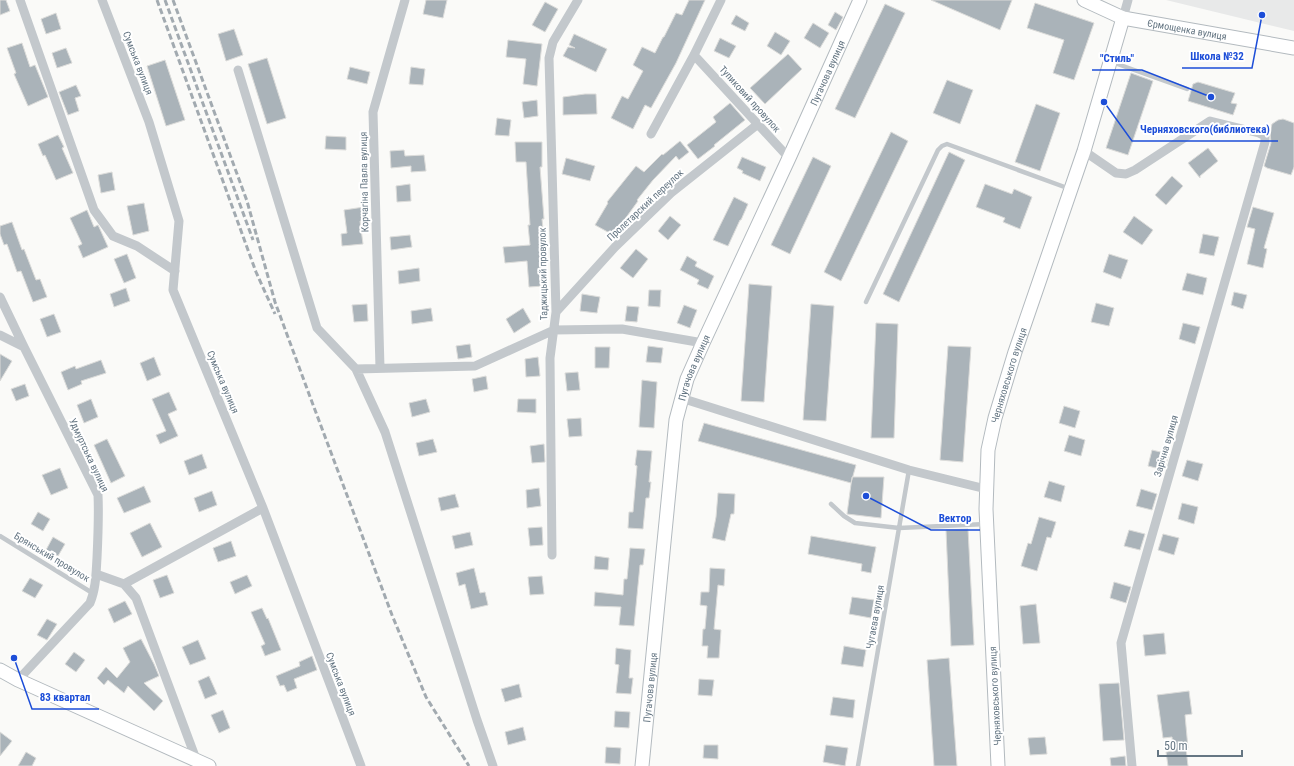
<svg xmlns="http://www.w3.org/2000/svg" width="1294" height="766" font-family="'Roboto Condensed',sans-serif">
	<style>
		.built { fill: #e8e9e9 }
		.building { fill: #aab3b9; stroke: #dcdcda }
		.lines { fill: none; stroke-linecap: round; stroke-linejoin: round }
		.secondary-casing { stroke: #b3babf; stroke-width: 15 }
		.lane { stroke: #c3c8cc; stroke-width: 4.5 }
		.street { stroke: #c3c8cc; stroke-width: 9 }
		.secondary { stroke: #fff; stroke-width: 13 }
		.rail { stroke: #a2aab0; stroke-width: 3; stroke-dasharray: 6 3; stroke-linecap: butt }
		.labels { text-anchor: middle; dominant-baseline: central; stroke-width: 4; stroke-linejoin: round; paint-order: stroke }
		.street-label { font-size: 10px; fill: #657683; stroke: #fff }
		.leader { fill: none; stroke: #1d4ed8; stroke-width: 1.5 }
		.callout-dot { fill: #1d4ed8; stroke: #fff; stroke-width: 1.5 }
		.callout-label { font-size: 11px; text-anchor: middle; font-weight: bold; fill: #1d4ed8; stroke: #fff; stroke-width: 4; stroke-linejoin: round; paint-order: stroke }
	</style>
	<rect width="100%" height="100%" fill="#fafaf8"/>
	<path class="built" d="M1166,0H1294V31Z"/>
	<path class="building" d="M0,0H6L10,11L0,15Z
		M426,0H447L443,18L423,14Z
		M689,0H705L676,63L651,108L645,105L633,129L611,118L622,96L628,99L643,71L633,65L642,47L655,53L663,37H664L676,13L682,15Z
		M931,0H1012L1000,30Z
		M545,2L558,9L545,32L532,25Z
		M1035,3L1094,23L1074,80L1053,73L1064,40L1027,28Z
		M885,4L905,13L855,118L835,109Z
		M835,12L843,17L836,30L828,25Z
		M56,13L61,29L46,34L41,19Z
		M736,15L749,23L745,31L731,24Z
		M813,23L829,33L820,48L804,38Z
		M234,29L243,55L226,61L218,34Z
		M775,32L790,41L781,55L767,46Z
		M574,34L607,49L596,72L563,56L568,47L575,48L569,45Z
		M720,38L736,46L729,58L714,51Z
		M508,40L542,44L537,86L523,84L526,59L506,57Z
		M22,43L30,67L35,65L48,97L28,106L14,74L16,73L7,48Z
		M66,48L72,63L57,68L52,53Z
		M788,54L802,69L765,104L750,88Z
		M267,58L286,118L267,124L248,64Z
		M165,60L185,120L166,126L147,66Z
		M350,67L370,72L367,84L347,79Z
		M411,67L425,69L423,85L409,84Z
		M1131,73L1153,81L1128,155L1106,148Z
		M947,80L973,90L960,124L933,113Z
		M1198,82L1235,93L1231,103L1237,104L1233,115L1188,101L1193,84Z
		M76,85L81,96L75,98L79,111L68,115L59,92Z
		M585,94H596L597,114L563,115V97Z
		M537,100L538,116L524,118L522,102Z
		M730,103L745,120L714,145L715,146L698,159L687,145L716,122L713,117Z
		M1036,104L1060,113L1040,171L1015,162Z
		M497,118L511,120L509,136L495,135Z
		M1283,119L1294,123V167L1291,175L1267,168L1264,166L1271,143L1270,132L1272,124L1278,120Z
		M891,132L908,141L841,281L824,272Z
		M58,135L64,147L62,148L73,173L56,180L45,155L43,156L38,144Z
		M326,136L346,137V150L325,149Z
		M680,141L689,152L679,160L676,156L653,180L637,200L638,201L625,219L615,236L595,225L608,203L607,202L636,166L644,172L662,154L663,155Z
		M515,142H542V167H540L544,219H542L544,240H540L543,286L529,287L527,261L505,263L503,247L530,245L528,225H530L526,162H516Z
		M1208,148L1218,161L1200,176V178L1188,163Z
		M404,150L405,156L424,155L426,171L411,172V166L391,168L390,151Z
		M949,152L965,160L899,302L883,294Z
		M742,157L766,167L760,181L742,173L743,171L737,168Z
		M813,157L831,166L790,254L771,245Z
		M566,158L595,166L590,181L562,174Z
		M112,172L115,190L101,193L98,175Z
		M1172,176L1183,186L1166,205L1155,195Z
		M410,184L411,201L397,202L396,186Z
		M985,184L1012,194L1014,189L1032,197L1020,229L1003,222L1005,218L976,207Z
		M734,197L748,204L741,220H740L728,246L713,240Z
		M144,203L149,231L133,235L127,206Z
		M364,207L366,220L360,221L363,244L342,246L341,234L347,233L344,210Z
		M1253,207L1274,213L1264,248L1267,249L1263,268L1247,264L1255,229L1247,227Z
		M87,210L94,227L98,225L99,227L108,247L83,258L78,246L82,244L70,218Z
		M670,216L681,225L668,240L658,231Z
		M1134,216L1153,230L1142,245L1123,232Z
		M12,222L22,250L24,249L36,280L40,279L47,297L33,302L21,271L17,272L7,244L4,245L0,234V226Z
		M1203,234L1219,237L1214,256L1199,253Z
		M410,235L412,247L391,250L390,237Z
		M636,249L648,259L633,278L620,268Z
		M127,254L136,278L124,283L114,259Z
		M1109,254L1128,260L1121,279L1103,272Z
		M687,256L697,262L695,266L714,276L708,289L697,284L699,280L680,270Z
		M419,268L420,281L399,284L398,271Z
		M1187,273L1207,278L1203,295L1182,290Z
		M749,284L772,286L764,402L741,401Z
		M126,288L130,301L114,307L110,294Z
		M649,290H661L660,307L648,306Z
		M1234,292L1247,295L1243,309L1231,305Z
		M582,294L600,297L597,313L580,311Z
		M1096,303L1114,308L1109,326L1091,322Z
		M367,304L368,321L354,322L352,305Z
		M811,304L834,306L826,421L803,420Z
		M684,305L697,310L690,328L677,323Z
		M627,306L639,307L637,322L625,321Z
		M431,308L433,321L412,324L411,311Z
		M523,308L531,322L514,333L506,319Z
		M54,314L61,332L47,337L40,319Z
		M876,323L898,324L894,438H871Z
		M1183,323L1200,327L1195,344L1179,339Z
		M470,344L472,357L458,359L456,346Z
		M648,346L663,348L661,363L646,362Z
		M948,346L971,347L963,462L940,460Z
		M595,347H610L609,368H595Z
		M0,354L12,361L0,381Z
		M154,357L161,375L147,381L140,363Z
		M538,357L540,376L526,377L525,359Z
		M101,360L106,373L81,381L82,384L68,390L61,372L75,366L76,369Z
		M578,372L580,390L567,391L565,373Z
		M486,376L488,389L474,392L472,379Z
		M642,380L657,382L654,428L639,427Z
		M25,384L29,396L16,401L11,389Z
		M169,392L177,410L168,414L178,436L160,444L156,435L166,431L152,399Z
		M91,399L98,417L84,423L77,405Z
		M426,399L430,412L412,417L409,403Z
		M518,399H536V413L517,412Z
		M1064,406L1080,411L1075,428L1059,423Z
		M581,418L582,436L569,437L567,419Z
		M704,423L856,465L851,483L698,441Z
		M1069,435L1085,440L1081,456L1064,451Z
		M107,439L125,476L111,483L94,445Z
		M433,439L437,452L419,456L416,443Z
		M544,444L545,462L532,463L530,446Z
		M637,450L652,451L649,482H651L649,498H646L643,529L628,528L629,512H633L637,466L635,465Z
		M1152,450L1169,454L1164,470L1148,466Z
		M202,454L207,468L189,475L184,461Z
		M1187,460L1203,464L1198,481L1182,476Z
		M60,468L68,488L51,495L42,475Z
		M852,477H884L881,518L847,514Z
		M1049,481L1065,486L1061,502L1044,497Z
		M144,486L151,502L124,513L117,498Z
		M539,488L541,506L527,508L526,490Z
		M1141,489L1157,494L1152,510L1136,506Z
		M212,491L217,505L199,512L194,498Z
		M718,493L735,494L734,514H731L725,541L712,538L716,517Z
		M455,494L459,507L441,511L438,498Z
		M1182,503L1198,507L1194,524L1178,519Z
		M38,512L50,519L43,531L31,524Z
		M1039,517L1056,522L1051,538L1047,537L1037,571L1021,566L1028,543L1031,544Z
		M150,523L162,547L142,557L130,533Z
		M542,527L543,545L530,546L528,528Z
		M968,529L974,645L951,646L946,530Z
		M1129,530L1145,534L1140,550L1124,546Z
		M470,532L473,545L455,549L452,536Z
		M1163,534L1179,538L1174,555L1158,550Z
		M811,536L876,547L871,573L861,571L862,564L808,554Z
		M53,537L65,544L58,556L46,550Z
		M231,541L236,556L218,562L213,548Z
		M630,548L645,549L643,565H640L634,626L619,625L621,607L594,606L595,592L623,595L624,579H627Z
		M595,556L609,558L608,570L594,569Z
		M474,568L480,593L485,592L488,605L471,609L465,584L459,586L456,573Z
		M710,568L725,569L724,586L718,585L714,629L721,630L719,658H707L708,646H702L703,629H705L707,606L700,605L701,592H709Z
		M167,575L174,593L160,598L153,580Z
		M247,575L252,586L235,594L230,582Z
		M542,576L544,594L530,595L528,577Z
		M30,578L43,585L35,598L22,591Z
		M1114,582L1131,587L1126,603L1110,598Z
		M852,597L874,600L871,618L849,614Z
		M125,601L132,614L114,623L108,609Z
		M1036,604L1040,643L1023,644L1020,606Z
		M262,608L267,619L268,618L281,650L265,656L261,646L265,644L251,612Z
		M47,619L57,624L47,640L37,635Z
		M1164,633L1166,654L1145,656L1143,635Z
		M141,639L154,664L159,676L144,683L163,701L154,711L128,686L124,693L108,680L104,685L97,678L106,667L117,678L130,662L123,648Z
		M198,640L206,659L190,665L182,647Z
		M844,646L866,650L863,667L841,664Z
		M616,648L631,650L629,678H633L631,694L616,693L619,665L615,664Z
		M74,652L85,660L76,672L65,664Z
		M312,656L317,670L294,679L297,688L287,692L284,685L280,686L276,676L300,666L299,662Z
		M949,658L957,766H934L927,660Z
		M209,676L217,694L205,699L198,681Z
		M699,679L714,680L712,696L698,695Z
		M1119,683L1124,740L1103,741L1099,684Z
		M519,684L522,697L505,702L501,689Z
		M1189,691L1192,714L1185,715L1188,748H1186L1188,766H1168L1166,752L1173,751L1172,737L1163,738L1157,695Z
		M833,697L855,700L853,718L830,715Z
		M223,710L230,728L219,733L211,715Z
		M615,711L630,712L629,728L614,727Z
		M523,727L526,740L508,745L505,732Z
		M0,732L12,741L0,756Z
		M1045,737L1047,754L1030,755L1028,738Z
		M704,745H718V759L703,758Z
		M826,745L848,748L845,766L823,762Z
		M606,747L621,748L620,764L605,763Z
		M26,752L36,758L32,766H18Z
		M1125,756L1126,766H1111L1110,758Z"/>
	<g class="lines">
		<g class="secondary-casing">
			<g id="secondary">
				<path id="s1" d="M1084,0L1123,18L1294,48"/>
				<path d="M0,670L18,680L209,766"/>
				<path id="s2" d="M642,766L676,420L687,379L703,343L789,158L860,0"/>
				<path id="s3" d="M998,766L986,509L988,450L995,418L1015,352L1084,151L1123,18"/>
			</g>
		</g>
		<path class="lane" d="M1112,62L1187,89
			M866,302L938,150L942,146L947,144L1070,189
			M831,504L844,516L855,523L899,528L986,524
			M0,536L94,594
			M858,766L909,470"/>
		<path class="street" d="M20,0L94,210L113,236L137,246L175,271
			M102,0L149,122L179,221L173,290L263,508L361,766
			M1123,18L1128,0
			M694,55L789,158
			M238,70L317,328L356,369L385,432L477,720L493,766
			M651,134L694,55L721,0
			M1084,151L1116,173L1126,174L1135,170L1210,121L1259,133L1265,136V142L1121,643L1132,766
			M0,297L24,347L98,495C99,516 98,537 97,558C96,573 96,589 90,603L18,680
			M556,312L615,247L671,193L758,124
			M0,335L24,347
			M380,368L373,112L405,0
			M356,369L475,366L554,330L622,329L703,343
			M681,398L909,470L986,489
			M552,555L550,358L556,312L549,58L553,42L578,0
			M96,574L124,584L136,598L196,759
			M124,584L263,508"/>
		<use href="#secondary" class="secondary"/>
		<path class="rail" d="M157,0L256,272L275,314
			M165,0L253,240
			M173,0L247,201L275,302L309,394L392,615L426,697L469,766"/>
	</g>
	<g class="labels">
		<g class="street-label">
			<text stroke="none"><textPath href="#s1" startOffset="108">Єрмощенка вулиця</textPath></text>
			<text transform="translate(138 63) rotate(69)">Сумська вулиця</text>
			<text stroke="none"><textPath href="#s2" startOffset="727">Пугачова вулиця</textPath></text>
			<text transform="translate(750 99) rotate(48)">Тупиковий провулок</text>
			<text transform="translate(364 182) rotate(-91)">Корчагіна Павла вулиця</text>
			<text transform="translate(645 205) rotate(-43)">Пролетарский переулок</text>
			<text transform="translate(543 274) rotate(-91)">Таджицький провулок</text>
			<text stroke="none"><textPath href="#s2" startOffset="403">Пугачова вулиця</textPath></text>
			<text stroke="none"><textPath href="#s3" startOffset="394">Черняховського вулиця</textPath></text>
			<text transform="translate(223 382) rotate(67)">Сумська вулиця</text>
			<text transform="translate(1166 446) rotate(-74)">Зарічна вулиця</text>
			<text transform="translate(89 455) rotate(65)">Удмуртська вулиця</text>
			<text transform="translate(52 557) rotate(31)">Брянський провулок</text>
			<text transform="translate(875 617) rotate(-80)">Чугаєва вулиця</text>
			<text transform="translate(341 684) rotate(69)">Сумська вулиця</text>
			<text stroke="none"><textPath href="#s2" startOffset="79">Пугачова вулиця</textPath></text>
			<text transform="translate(995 696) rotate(-93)">Черняховського вулиця</text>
		</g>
	</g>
	<path class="leader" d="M1262 15L1252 68H1182M1211 97L1142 70H1092M1104 102L1132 141H1278M866 496L931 530H980M14 658L32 709H99"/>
	<g class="callout-dot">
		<circle cx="1262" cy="15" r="4"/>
		<circle cx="1211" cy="97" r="4"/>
		<circle cx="1104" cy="102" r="4"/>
		<circle cx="866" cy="496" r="4"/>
		<circle cx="14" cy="658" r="4"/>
	</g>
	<g class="callout-label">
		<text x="1217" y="60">Школа №32</text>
		<text x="1117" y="62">"Стиль"</text>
		<text x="1205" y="133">Черняховского(библиотека)</text>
		<text x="955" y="522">Вектор</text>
		<text x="65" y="701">83 квартал</text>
	</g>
	<path d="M1158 750v6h84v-6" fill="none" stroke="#657683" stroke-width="2"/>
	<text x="1164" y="750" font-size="12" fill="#657683" stroke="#ffffff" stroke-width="3" paint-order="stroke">50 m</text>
</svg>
